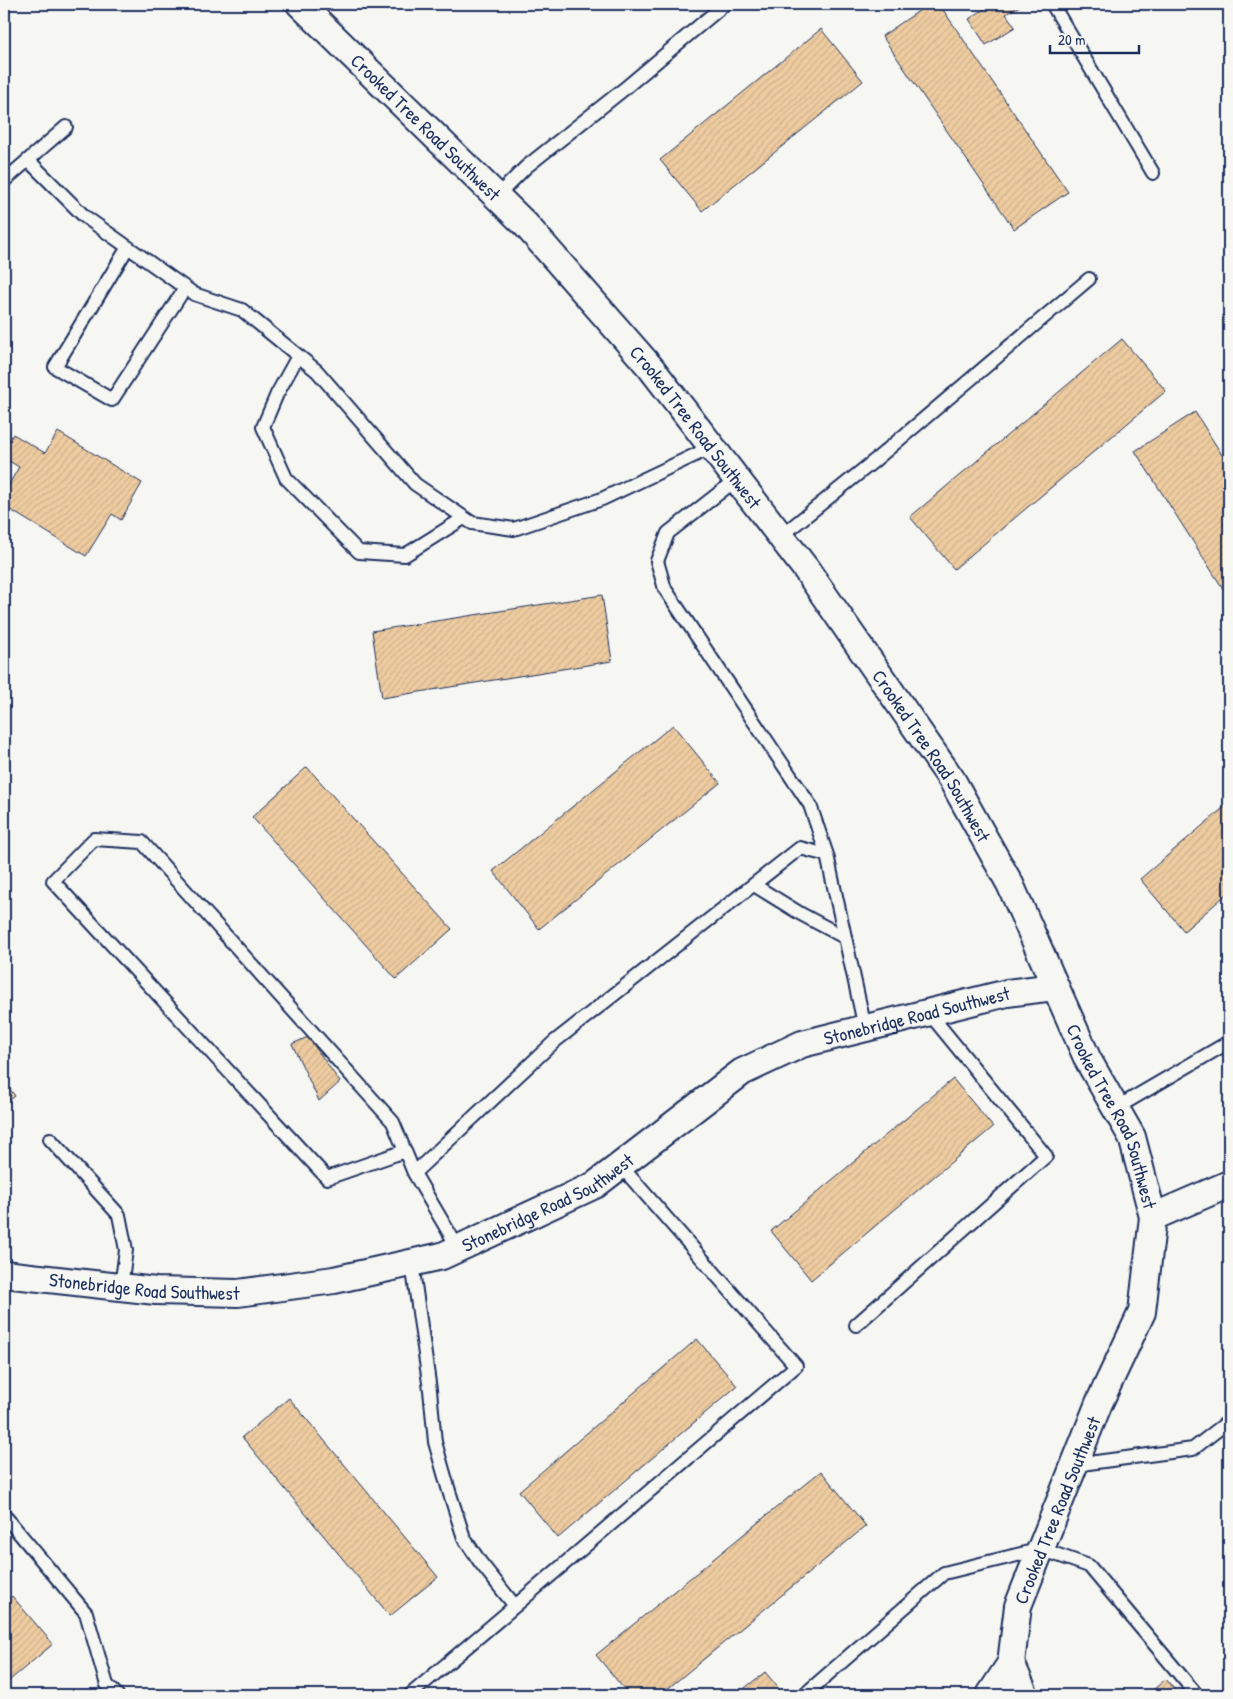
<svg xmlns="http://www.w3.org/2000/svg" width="1233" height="1699" font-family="'Patrick Hand',sans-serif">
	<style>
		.building { fill: url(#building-hatch); stroke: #1b2f5e }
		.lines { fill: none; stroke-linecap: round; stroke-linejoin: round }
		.service-casing { stroke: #1b2f5e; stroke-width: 16 }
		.minor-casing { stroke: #1b2f5e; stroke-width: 30 }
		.service { stroke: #f6f6f2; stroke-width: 12 }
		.minor { stroke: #f6f6f2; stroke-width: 26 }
		.labels { text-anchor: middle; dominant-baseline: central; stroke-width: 4.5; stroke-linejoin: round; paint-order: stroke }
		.street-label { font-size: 19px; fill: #1b2f5e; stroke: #f6f6f2 }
	</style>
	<defs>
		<pattern id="building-hatch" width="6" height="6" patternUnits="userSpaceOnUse" patternTransform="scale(1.25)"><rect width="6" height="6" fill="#efcca0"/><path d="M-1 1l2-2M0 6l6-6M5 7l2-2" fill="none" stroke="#ccb08c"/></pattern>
	</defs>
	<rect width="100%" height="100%" fill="#f6f6f2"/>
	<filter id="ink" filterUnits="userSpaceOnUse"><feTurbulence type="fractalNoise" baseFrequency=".02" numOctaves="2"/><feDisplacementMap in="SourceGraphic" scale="10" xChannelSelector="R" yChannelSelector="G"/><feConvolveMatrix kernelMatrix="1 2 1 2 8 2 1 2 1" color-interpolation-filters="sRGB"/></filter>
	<g filter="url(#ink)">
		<path class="building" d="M929,4H939L1068,192L1014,229L882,36Z
			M992,4H1023L1006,14L1015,27L986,45L969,19Z
			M821,29L863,81L702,211L660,160Z
			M1122,339L1166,391L954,569L910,517Z
			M1195,412L1229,466V598L1135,451Z
			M58,432L142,483L121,520L112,514L86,556L4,506V493L19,467L4,458V449L13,434L45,453Z
			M602,595L612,661L382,698L372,631Z
			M673,725L720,783L539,929L493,871Z
			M307,767L452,929L396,979L252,817Z
			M1229,803V892L1184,931L1140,879Z
			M308,1037L340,1082L319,1101L292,1044Z
			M953,1079L993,1127L811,1280L771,1231Z
			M4,1081L15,1096L4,1105Z
			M697,1339L737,1386L558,1538L519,1491Z
			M289,1398L438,1577L390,1616L242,1437Z
			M821,1471L866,1526L660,1695H629L596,1655Z
			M12,1596L53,1644L4,1685V1603Z
			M765,1672L782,1692L778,1695H736Z
			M1166,1679L1179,1695H1147Z"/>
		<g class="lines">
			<g class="service-casing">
				<path id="service" d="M1052,4L1153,173
					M28,160L84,216L194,294L242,310L317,371L415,484L472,523L514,529L602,499L712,447
					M4,181L66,127
					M497,196L526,167L624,89L725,4
					M128,247L55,367L112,400L185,288
					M298,356L277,394L263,427L286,478L359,552L405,555L464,518
					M737,479L668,533L657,561L665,589L810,805L827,855
					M781,536L874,461L1089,279
					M754,885L801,914L844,937
					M1116,1108L1229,1042
					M50,1139L119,1215L126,1250L121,1287
					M405,1151L327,1178L53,881L94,839L142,842L393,1122L414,1173L458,1248
					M414,1173L554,1042L800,848L827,855L865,1028
					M856,1325L1046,1156L929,1013
					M1074,1465L1193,1449L1229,1421
					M4,1515L86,1613L107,1685L117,1695
					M515,1606L796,1366L620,1165
					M410,1695L515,1606L480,1562L464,1538L449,1491L435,1442L430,1390L412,1263
					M804,1695L944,1573L1041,1549L1089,1566L1197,1695"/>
			</g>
			<g class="minor-casing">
				<g id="minor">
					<path id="s1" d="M300,4L526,225L651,368L806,569L952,780L1010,884L1088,1060L1132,1137L1153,1217L1142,1312L1099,1403L1018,1606L1011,1663L990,1695"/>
					<path d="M1153,1217L1229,1184"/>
					<path id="s2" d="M4,1274L156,1291L238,1293L334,1280L442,1256L595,1185L742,1072L802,1044L1007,993L1054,987"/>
					<path d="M1011,1663L1025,1695"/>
				</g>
			</g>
			<use href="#service" class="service"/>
			<use href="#minor" class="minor"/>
		</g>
	</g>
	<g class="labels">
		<g class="street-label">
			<text stroke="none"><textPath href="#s1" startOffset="176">Crooked Tree Road Southwest</textPath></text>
			<text stroke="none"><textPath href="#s1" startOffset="580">Crooked Tree Road Southwest</textPath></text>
			<text stroke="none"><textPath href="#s1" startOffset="985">Crooked Tree Road Southwest</textPath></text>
			<text stroke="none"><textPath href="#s2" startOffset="981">Stonebridge Road Southwest</textPath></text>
			<text stroke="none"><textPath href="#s1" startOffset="1390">Crooked Tree Road Southwest</textPath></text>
			<text stroke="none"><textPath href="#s2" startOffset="561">Stonebridge Road Southwest</textPath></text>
			<text stroke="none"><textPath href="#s2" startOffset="141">Stonebridge Road Southwest</textPath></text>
			<text transform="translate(1057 1510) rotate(-68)">Crooked Tree Road Southwest</text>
		</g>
	</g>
	<rect width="1233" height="1699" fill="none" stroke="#f6f6f2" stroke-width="20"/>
	<rect x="10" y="10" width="1213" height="1679" fill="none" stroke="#1b2f5e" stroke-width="2" filter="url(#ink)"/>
	<path d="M1050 45v8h89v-8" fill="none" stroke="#1b2f5e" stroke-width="2.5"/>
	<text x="1058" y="45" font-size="15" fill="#1b2f5e" stroke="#f6f6f2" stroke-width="4" paint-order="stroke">20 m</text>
</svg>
